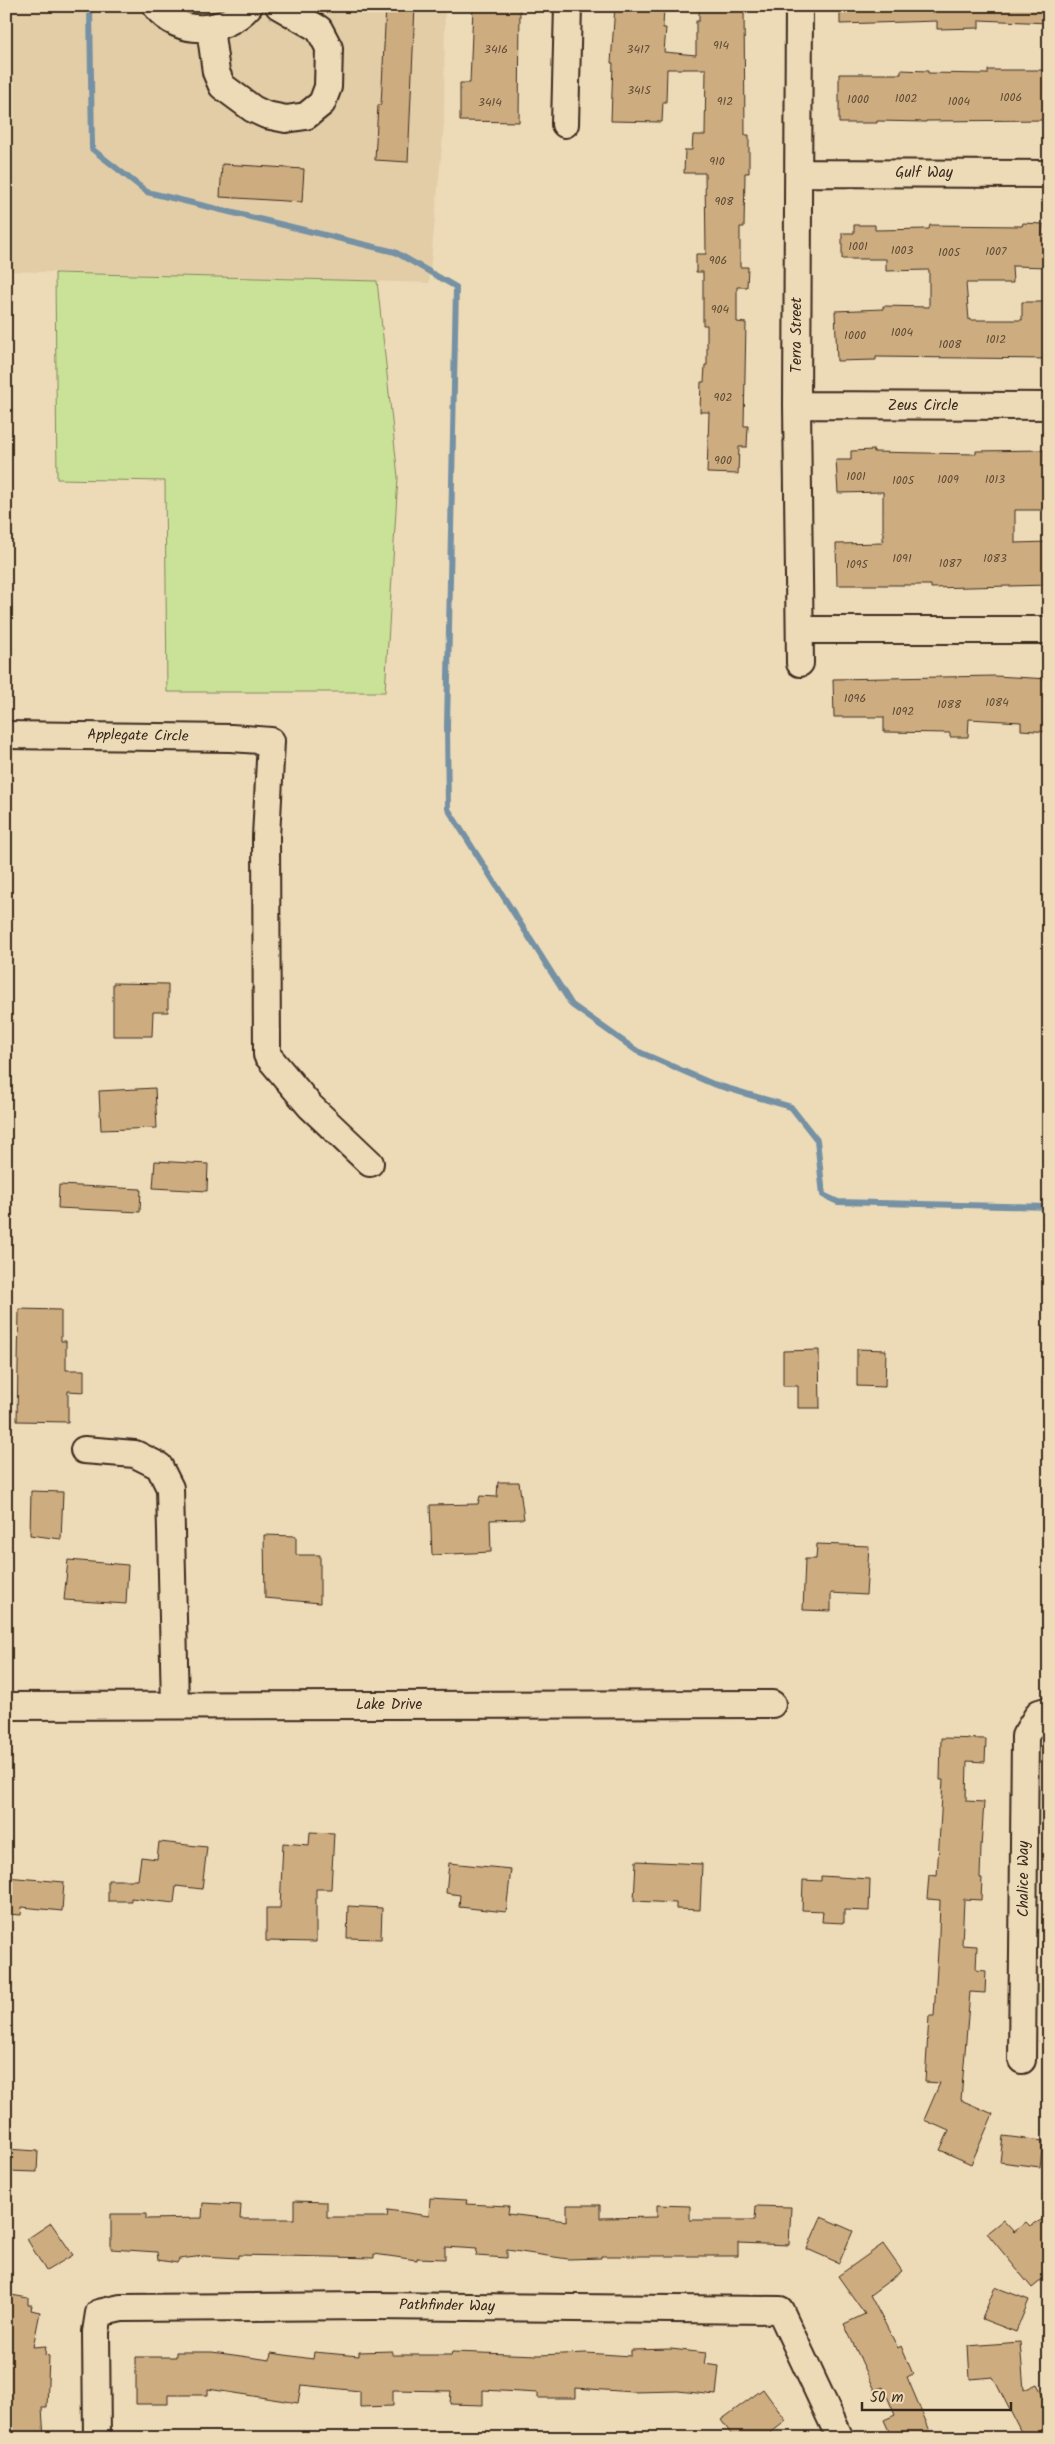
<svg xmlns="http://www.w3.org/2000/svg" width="1055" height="2444" font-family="Kalam,sans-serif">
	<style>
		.built { fill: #e3cda7 }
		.green { fill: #cae298; stroke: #82865b }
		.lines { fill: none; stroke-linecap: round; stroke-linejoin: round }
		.stream { stroke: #7491a3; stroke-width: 6 }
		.building { fill: #cdad80; stroke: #3b2a1e }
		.minor-casing { stroke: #3b2a1e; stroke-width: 30 }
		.minor { stroke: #eddbb8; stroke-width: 26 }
		.labels { text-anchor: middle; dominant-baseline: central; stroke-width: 5; stroke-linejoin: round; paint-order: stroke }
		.number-label { font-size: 12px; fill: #604b36 }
		.street-label { font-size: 15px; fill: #3b2a1e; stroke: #eddbb8 }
	</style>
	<rect width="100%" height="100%" fill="#eddbb8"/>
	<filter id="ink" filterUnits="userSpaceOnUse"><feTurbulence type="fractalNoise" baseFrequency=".02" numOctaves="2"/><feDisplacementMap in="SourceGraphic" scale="10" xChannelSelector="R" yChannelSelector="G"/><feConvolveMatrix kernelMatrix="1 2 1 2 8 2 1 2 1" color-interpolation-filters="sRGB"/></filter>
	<g filter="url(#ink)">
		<path class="built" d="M6,6H445L444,125L429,283L6,271Z"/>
		<path class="green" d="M55,273L377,281L398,477L385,692H167L165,481L57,479Z"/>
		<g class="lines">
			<path class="stream" d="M90,6L92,149L147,192L395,252L456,287L447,726L448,809L572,1005L637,1051L713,1084L791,1107L817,1140L823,1195L838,1202L1049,1207"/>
		</g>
		<path class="building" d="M386,6H415L408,162L375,160L378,105H381Z
			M473,6H520L519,122L460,121V83H470Z
			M615,6H664L663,28H666L664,52L696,55V21H699V6H744L745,135H749V173H745L744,227H740V267H748L747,287H737V322L746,323L744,426H748L747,447H739L738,474L707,473L709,412H700L701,382H704L705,365H707V325H703V272H696V254H706L705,173H684L685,150H692L693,135H705L706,69H667L666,102H663L662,122L611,121L613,63H611Z
			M840,6H1049V23L979,20V28L937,29V21L840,24Z
			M901,70L928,71V73L988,74V70H1049V120L926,121V122L877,121V123H839V74H901Z
			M222,164L304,169L302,202L220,197Z
			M1023,223L1043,224L1042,235H1049V267L1012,266L1013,283H966L969,320H1022V302H1049V359L876,357V360L837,361L835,311L883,309V306L929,307V270L886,271V259H842V233H854V225H875V230L929,229L930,225L1022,226Z
			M874,450V452L976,454V451L1044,450V463H1049V510H1015V543L1049,542V585L931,588V585H837L836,544L883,543V492L838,493L836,460H851V451Z
			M995,676L1049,679V732L1021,730V722L969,719L968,737H950V733L884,732V717H834L833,679Z
			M113,983L168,984V1012H153L152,1036H113Z
			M155,1088L157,1128L101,1130L99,1091Z
			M155,1161L208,1164L207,1191L153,1188Z
			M59,1185L141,1189L140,1212L58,1208Z
			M19,1309L61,1310V1341H66V1370H84V1392L68,1391V1422L17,1421Z
			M857,1349L886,1350L885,1387L857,1386Z
			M819,1350L820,1408H798V1386H783V1351Z
			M498,1482H519L524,1519L490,1520L491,1552L432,1555L430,1505L478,1504L480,1496L497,1497Z
			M31,1491L63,1492L61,1539L30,1535Z
			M264,1535L296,1536V1555H320V1603L265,1598Z
			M817,1544L869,1546L866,1595L831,1593V1611L803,1610L805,1559H816Z
			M68,1560L128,1565L126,1604L64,1600Z
			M941,1738L986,1739L985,1762L967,1761L966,1801L984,1802L981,1847L980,1878H982L981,1900L964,1899L962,1945L977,1946L976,1970L986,1971L985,1993L970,1992L961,2100L993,2114L971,2164L940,2150L949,2131L924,2120L940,2083L925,2082L929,2016H934L939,1934L940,1900L927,1899L929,1875L937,1876L943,1780H940Z
			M310,1832L334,1833L331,1889H316V1942L266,1941V1908H280L283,1843L309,1845Z
			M159,1842L207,1847L202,1889L176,1886L174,1903L131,1898V1901H108V1880H138L141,1857L157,1859Z
			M636,1861L702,1864L700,1910L676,1909V1903L634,1901Z
			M449,1863L511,1869L506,1912L459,1907L460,1895L446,1893Z
			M821,1876L870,1879L869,1911L844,1910V1923L822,1922L823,1911L802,1910L803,1880L821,1881Z
			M6,1877L64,1882L62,1911L22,1907L21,1915L6,1914Z
			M348,1906L382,1908L381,1939L347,1938Z
			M1003,2136L1043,2141L1040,2167L1000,2162Z
			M6,2149L38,2151L37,2172L6,2171Z
			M430,2198L467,2200L466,2204L509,2206L508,2214L567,2221V2205H600V2218L657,2217V2205L690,2206V2220H755L756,2206L791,2207L789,2245L738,2243V2256H601V2258L568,2259L507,2250V2258L476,2256L477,2249L445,2247V2259L417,2258V2260L374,2254V2258L238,2255V2258L204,2256L179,2259L177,2263L158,2260L157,2252L111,2249V2214H146V2219L202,2218L203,2203L241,2205L240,2219H294V2201L327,2202V2217H387L388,2210L429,2216Z
			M1049,2216V2274L1032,2288L987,2233L1003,2220L1014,2232L1026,2222L1030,2226Z
			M821,2217L853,2231L839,2263L807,2249Z
			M51,2223L73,2255L46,2271L27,2239Z
			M883,2244L902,2271L870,2295L898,2348L901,2346L913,2374L907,2377L933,2438H892L884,2420L895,2415L883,2387L875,2390L844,2324L865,2314L838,2276Z
			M995,2287L1029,2300L1016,2332L982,2319Z
			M6,2294L28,2298V2305H32L31,2310L40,2312L33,2347L46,2346L45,2355L49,2356L47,2408H42L44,2438H6Z
			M1020,2342L1024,2390L1037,2384L1049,2406V2438H1024L993,2377L970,2379L968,2346Z
			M671,2349L706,2353L704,2364L719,2366L716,2395L678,2391L633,2392L576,2388V2398H538V2393L483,2390V2405L450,2404L451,2391L393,2390V2406L360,2407V2391L301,2385L298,2403L208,2389V2395H168V2404H136V2357H176V2352H212L270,2360L271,2353L313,2359L314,2352L359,2356V2352L392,2351V2355H451L452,2352L538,2355L586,2353L631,2356V2350Z
			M763,2389L786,2421L764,2438H734L721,2420Z"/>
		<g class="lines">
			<g class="minor-casing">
				<path id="minor" d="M156,6C178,37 225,34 249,6
					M799,6L797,405L800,663
					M210,28L216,72L222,86L253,109L266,115L286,119L306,116L322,103L328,87L329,48L319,29L279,6
					M565,124L568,6
					M799,173L1049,174
					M797,405L1049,406
					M801,630H1049
					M6,735L231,738L271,741L266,837L267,1055L310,1106L370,1163
					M84,1450L135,1454L159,1466L170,1488L175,1705
					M6,1706L772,1704
					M1022,2060L1025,1736L1039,1713L1049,1710
					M97,2438L96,2332L99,2313L121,2308L374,2306L780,2310L840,2438"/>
			</g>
			<use href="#minor" class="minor"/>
		</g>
	</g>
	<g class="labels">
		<g class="number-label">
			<text x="721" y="45">914</text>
			<text x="496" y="49">3416</text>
			<text x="638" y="49">3417</text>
			<text x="639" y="90">3415</text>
			<text x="1011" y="97">1006</text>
			<text x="906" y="98">1002</text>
			<text x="858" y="99">1000</text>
			<text x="725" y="101">912</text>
			<text x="959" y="101">1004</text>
			<text x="490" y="102">3414</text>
			<text x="717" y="161">910</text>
			<text x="724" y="201">908</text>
			<text x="858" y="246">1001</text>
			<text x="902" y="250">1003</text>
			<text x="996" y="251">1007</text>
			<text x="949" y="252">1005</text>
			<text x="718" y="260">906</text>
			<text x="720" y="309">904</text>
			<text x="902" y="332">1004</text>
			<text x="855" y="335">1000</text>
			<text x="996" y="339">1012</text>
			<text x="950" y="344">1008</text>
			<text x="723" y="397">902</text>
			<text x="723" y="460">900</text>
			<text x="856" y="476">1001</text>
			<text x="948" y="479">1009</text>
			<text x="995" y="479">1013</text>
			<text x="903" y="480">1005</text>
			<text x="902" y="558">1091</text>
			<text x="995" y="558">1083</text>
			<text x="950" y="563">1087</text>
			<text x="857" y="564">1095</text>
			<text x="855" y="698">1096</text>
			<text x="997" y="702">1084</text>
			<text x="949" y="704">1088</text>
			<text x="903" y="711">1092</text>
		</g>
		<g class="street-label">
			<text x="924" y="173">Gulf Way</text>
			<text transform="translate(797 335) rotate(-90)">Terra Street</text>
			<text x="923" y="406">Zeus Circle</text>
			<text transform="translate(138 736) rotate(1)">Applegate Circle</text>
			<text x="389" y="1705">Lake Drive</text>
			<text transform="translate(1024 1879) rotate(-90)">Chalice Way</text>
			<text transform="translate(447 2306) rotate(1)">Pathfinder Way</text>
		</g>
	</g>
	<rect width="1055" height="2444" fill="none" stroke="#eddbb8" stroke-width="25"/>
	<rect x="12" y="12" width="1030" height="2419" fill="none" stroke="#3b2a1e" stroke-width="2" filter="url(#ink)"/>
	<path d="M862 2402v8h149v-8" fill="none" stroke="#3b2a1e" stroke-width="2.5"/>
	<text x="870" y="2402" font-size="15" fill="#3b2a1e" stroke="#eddbb8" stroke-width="4" paint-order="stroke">50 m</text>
</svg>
